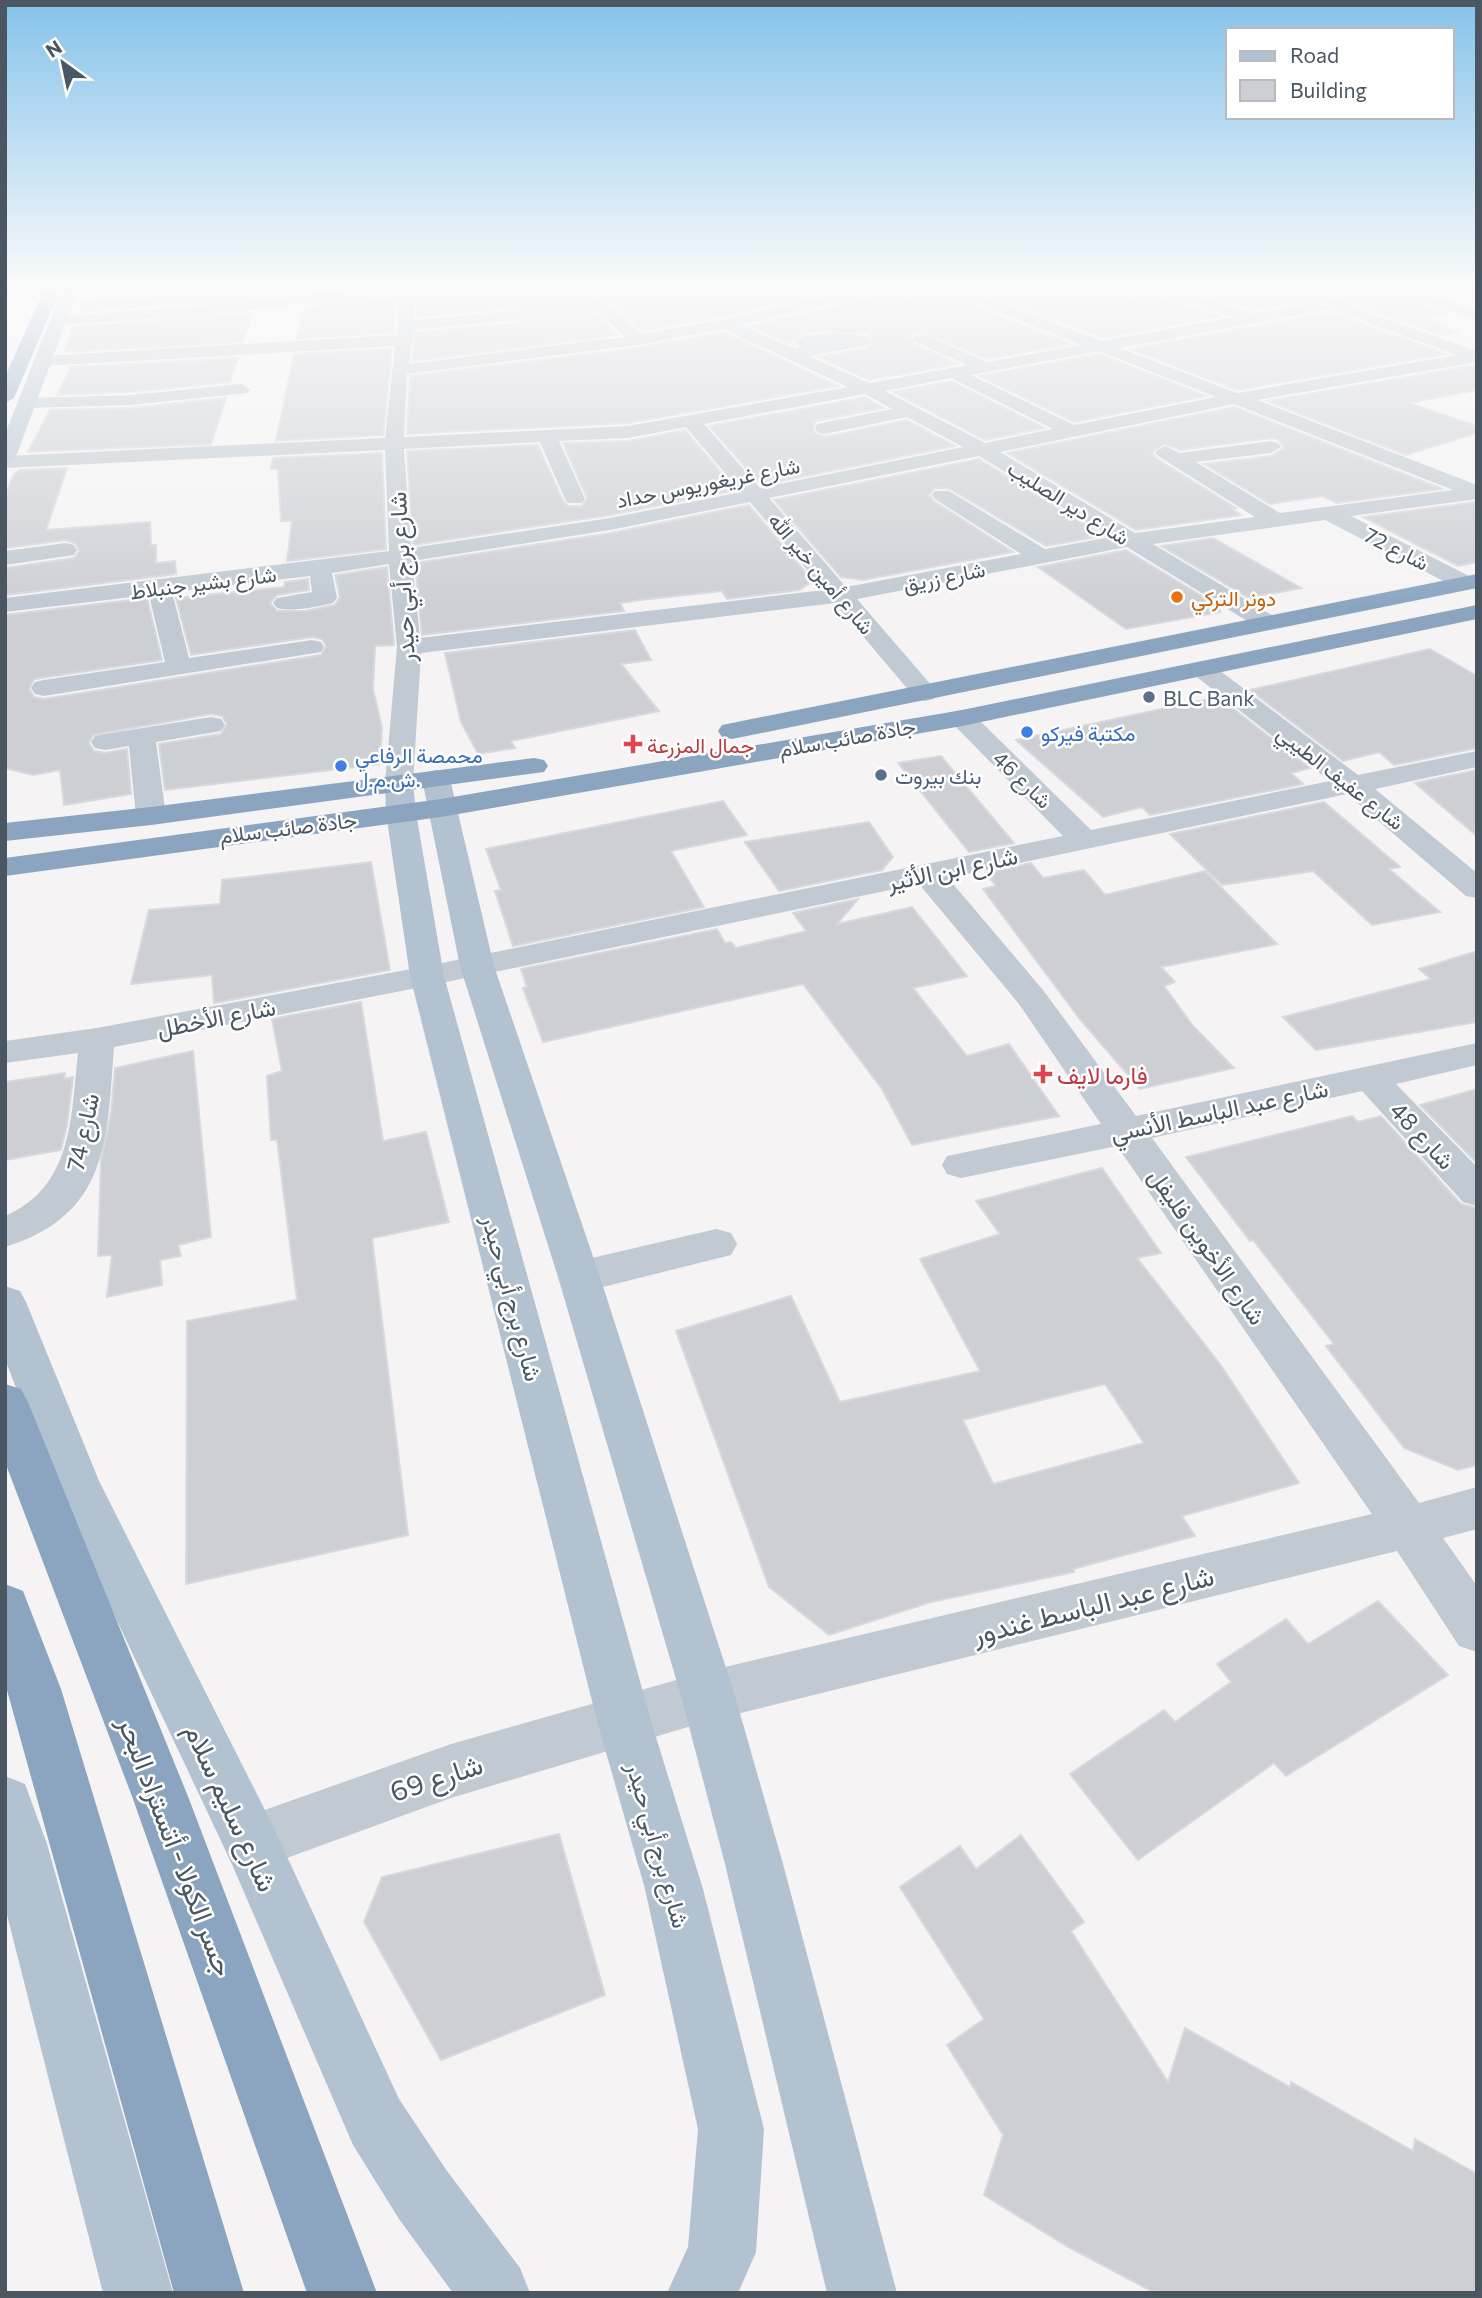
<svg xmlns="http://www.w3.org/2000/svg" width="1482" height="2298" font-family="Commissioner,Vazirmatn,sans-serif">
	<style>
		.building { fill: #cdcfd5; stroke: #d7d9de; stroke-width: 2; fill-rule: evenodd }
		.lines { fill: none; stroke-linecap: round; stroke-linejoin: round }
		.minor { fill: #c1cad2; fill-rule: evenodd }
		.major { fill: #b3c2d1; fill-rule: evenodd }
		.highway { fill: #8ba5c1; fill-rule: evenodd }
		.food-dot { fill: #e8710a; stroke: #fff; stroke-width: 2.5 }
		.service-dot { fill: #5c6f8a; stroke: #fff; stroke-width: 2.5 }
		.shop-dot { fill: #3f7fe0; stroke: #fff; stroke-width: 2.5 }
		.health-dot { fill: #e0444e; stroke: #fff; stroke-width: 2.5 }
		.labels { text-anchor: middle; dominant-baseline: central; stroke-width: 5; stroke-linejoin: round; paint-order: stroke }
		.far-street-label { font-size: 21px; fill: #4a5661; stroke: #fff }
		.far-food-label { font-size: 21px; fill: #c56008; stroke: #fff; text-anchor: start }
		.far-service-label { font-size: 21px; fill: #4e5e75; stroke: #fff; text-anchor: start }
		.far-shop-label { font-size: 21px; fill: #366cbe; stroke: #fff; text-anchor: start }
		.far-health-label { font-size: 21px; fill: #be3a42; stroke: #fff; text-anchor: start }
		.street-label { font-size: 24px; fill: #4a5661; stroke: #fff }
		.health-label { font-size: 24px; fill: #be3a42; stroke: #fff; text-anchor: start }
		.near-street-label { font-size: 28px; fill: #4a5661; stroke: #fff }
	</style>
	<rect width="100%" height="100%" fill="#f5f3f3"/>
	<path class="building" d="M174,285H260L257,297L79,312L80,302L192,295Z
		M511,285H861L724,316L642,331L614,306L623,304L627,299L615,291L590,296L586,302L618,335L412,361L416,332L518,323L528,316L518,307L417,317L416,297L440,293L448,288L463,287L480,301L492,302L498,296L487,286Z
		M915,285H1130L1104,292L1099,298L1111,306L1149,295L1223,316L1102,338L972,289Z
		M1173,285H1266L1271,290L1302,302L1254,310Z
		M1299,285H1407L1332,296Z
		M893,292L916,301L968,303L1072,344L987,359L920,331L910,337L914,344L958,364L869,380L818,357L868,348L872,342L869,334L818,331L799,336L791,342L793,345L749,326Z
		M395,297L394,333L297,338L304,307Z
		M1406,300L1449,314L1426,318L1459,333L1441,335L1361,307Z
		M1330,312L1447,354L1237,390L1130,349Z
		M252,313L243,342L65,352L72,327Z
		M723,332L839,386L628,423L407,434L410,376L637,348Z
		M392,349L383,435L276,441L294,354Z
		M1099,354L1207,396L1074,422L979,376Z
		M238,358L230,382L131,392L57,395L71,367Z
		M1477,365V390L1408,403L1477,426V433L1406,455L1267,401Z
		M951,381L1045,428L985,440L893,392Z
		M865,397L884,408L816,421L813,427L815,433L825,437L907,420L955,446L761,485L709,426Z
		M226,398L211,444L28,452L50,410L131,408Z
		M1234,407L1443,489L1336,503L1323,496L1270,504L1204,464L1271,456L1284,448L1279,440L1271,438L1180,450L1164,444L1152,452L1156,458L1236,508L1233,509L1241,515L1136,530L1007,453Z
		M685,430L736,490L610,515L413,545L407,451L538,445L563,501L568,506H582L587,498L563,443L628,441Z
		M382,453L386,549L287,561L292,521H281L278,469H271L273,458Z
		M979,459L1104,536L1046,546L950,489L935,488L929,495L934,501L1013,552L863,580L841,577L774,500Z
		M67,468L46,530L150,522L151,545H156V563L175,561L176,574L5,595V568L74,558L79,551L76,544L66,540L5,548V496L14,474L20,470Z
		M1477,502V562L1458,566L1363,517Z
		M749,505L813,581L799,590L727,599L722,591L640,600L620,603L624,611L422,635L415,563L611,533Z
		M1213,538L1301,588L1249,598L1161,546Z
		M1126,550L1220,607V612L1126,629L1038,567Z
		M387,567L394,645L375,646L373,689L382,728L380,764L165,790L159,744L221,734L227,724L222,716L211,714L93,735L89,743L94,751L105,753L127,749L131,794L64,805L60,770L33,775L5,768V615L147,598L162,660L34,679L29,689L34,697L44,699L321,655L326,646L322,639L312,637L191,655L175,594L177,598L284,587L285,582L308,579L309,590L277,595L270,603L277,611H305L335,605L340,597L335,575Z
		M635,630L651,660L621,664L659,711L511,741L515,748L478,754L461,722L445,653Z
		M1430,649L1477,676V748L1394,765L1379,752L1343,761L1250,690Z
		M1218,697L1310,768L1291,773L1303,784L1150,815L1142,807L1103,817L1016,740Z
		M941,756L1014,843L969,852L898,763Z
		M1477,770V836L1415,783Z
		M723,801L747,835L671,851L704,907L513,946L495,891L501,890L486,849Z
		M1324,802L1400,867L1389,869L1440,912L1372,925L1313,871L1222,885L1170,834Z
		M869,822L893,857L882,870L779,891L745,842Z
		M371,862L390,970L214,1003L212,975L131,984L149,910L220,904L222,880Z
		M1031,863L1043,878L1084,870L1105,895L1205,871L1277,944L1161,967L1175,982L1164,986L1193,1026L1234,1068L1140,1089L1079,1018L983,889L996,886L986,873Z
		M858,899L837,924L912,907L967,976L913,988L967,1056L1009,1044L1059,1116L912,1145L882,1089L803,984L543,1042L523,988L527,987L521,969L717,929L725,943L731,942L736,948L806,931L793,913Z
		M1477,951V1022L1316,1050L1283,1017L1431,979L1419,969Z
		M361,1002L383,1141L426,1132L449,1222L372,1238L408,1535L186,1584L187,1321L297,1300L277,1140H271L267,1076L282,1071L272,1019Z
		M193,1051L211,1237L178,1245L181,1256L160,1260L162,1285L107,1297L112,1255L98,1256L101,1160L111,1113L115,1068Z
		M65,1073L64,1079L73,1077L67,1125L61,1150L5,1160V1082Z
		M1477,1089V1163L1420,1105Z
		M1352,1116L1358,1122L1381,1116L1461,1204L1477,1208V1465L1458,1470L1404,1448L1326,1346L1334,1344L1253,1240L1250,1241L1186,1157Z
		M1102,1168L1161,1253L1137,1258L1220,1364L1299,1483L1182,1516L1195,1536L1073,1569L1074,1572L931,1602L829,1635L769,1587L676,1331L791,1296L840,1402L980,1371L920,1259L1000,1234L976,1201ZM1105,1384L1144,1443L993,1484L963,1420Z
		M1378,1601L1448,1675L1286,1776L1274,1763L1138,1860L1070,1774L1164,1710L1175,1722L1231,1682L1217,1664L1286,1619L1308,1644Z
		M559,1834L605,1995L441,2060L364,1922L382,1877Z
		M1021,1835L1084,1922L1071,1931L1168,2082L1185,2028L1290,2087L1291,2082L1413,2151L1415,2139L1477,2174V2293H1155L1068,2247L984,2195L1003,2135L947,2045L984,2019L900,1887L960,1846L976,1869Z"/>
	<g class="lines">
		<path class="minor" d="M397,285H448L440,290L413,292L415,320L518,310L526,315L518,320L414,330L409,364L624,337L589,302L591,299L616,294L624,299L621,302L609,305L641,334L725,319L873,285H909L918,289L971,291L1102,341L1234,317L1149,292L1110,303L1102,298L1105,295L1139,285H1164L1254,313L1312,303L1272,288L1269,285H1291L1332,299L1424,285H1460L1457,288L1427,294L1477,310V320L1406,297L1350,306L1477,351V362L1257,400L1477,485V499L1351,516L1473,578L1477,583L1473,588H1457L1325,520L1153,544L1275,617L1278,622L1275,627L1266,629L1257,627L1127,547L857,599L938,693L934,699L925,701L916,699L835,603L421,653L413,783L409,789L399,792L389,789L385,783L397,647L389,564L332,573L337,598L333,603C316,607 294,612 277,608L273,603L277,598L312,592L310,576L172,592L189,658L312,640L321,642L324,647L321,652L44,696L35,694L31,688L35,682L44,680L165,662L149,595L5,612V598L389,551L385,450L5,468V456L385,438L395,346L43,366L34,361L43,356L397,335L398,294L207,315L58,325L52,323L50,320L52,317L207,305ZM893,289L916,298L969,300L1081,345L987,362L921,333L913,338L915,342L967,365L869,383L809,356L868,345L870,341L868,337C852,333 806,330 794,342L801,347L793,348L741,325ZM1330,309L1457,355L1237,393L1120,348ZM723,329L848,387L628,426L404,437L407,374L637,345ZM1099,351L1216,397L1074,425L971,375ZM951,378L1053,429L985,443L885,391ZM865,394L892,409L817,424L815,428L817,432L824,434L907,417L963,447L760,488L704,424ZM1234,404L1453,490L1280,513L1196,462L1271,453L1281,447L1278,443L1271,441L1180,453L1165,446L1155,452L1158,456L1255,517L1135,533L1000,452ZM686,427L741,492L610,518L411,548L404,449L540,442L565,499L568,503H582L585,499L559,441L628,438ZM979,456L1111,537L1045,549L949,491H935L932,495L935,499L1021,554L846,587L769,498ZM750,502L824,590L420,638L412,561L610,530Z
			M464,285H482L495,296L492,299H482Z
			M241,384L250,389L247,393L131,405L27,408L18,403L27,398L131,395Z
			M66,543L74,545L77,550L74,555L5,565V551Z
			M1202,661L1211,664L1358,775L1477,751V767L1375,789L1477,873V898L1466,896L1347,794L948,878L1043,990L1136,1116L1477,1043V1065L1396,1084L1477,1167V1206L1463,1202L1362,1091L1152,1138L1419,1503L1477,1487V1529L1443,1538L1477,1586V1652L1459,1646L1397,1551L708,1721L451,1798L251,1871L231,1862L222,1842L231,1822L451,1744L708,1671L1372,1514L1117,1146L961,1178L947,1174L942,1165L947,1156L1101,1124L1019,1004L919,884L427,986L114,1047C107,1140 109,1215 5,1247V1216C73,1187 71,1117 78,1053L5,1063V1041L97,1028L427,966L1063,836L953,724L949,718L953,712L962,710L971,712L1091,830L1330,781L1193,674L1189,669L1193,664Z
			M211,717L221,719L225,725L221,731L156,742L166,816L161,822L151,825L141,822L136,816L129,746L105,750L95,748L91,742L95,736L105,734Z
			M716,1229L731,1233L737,1244L731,1255L579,1293L564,1288L558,1277L564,1266L579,1261Z"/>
		<path class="major" d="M5,285H17L10,296L5,298Z
			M64,285H80L15,459L5,465V434Z
			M436,770L446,773L450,779L494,966L600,1277L735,1696L783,1864L897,2293H827L725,1864L681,1696L558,1277L460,966L422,779L426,773Z
			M399,774L409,777L413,783L416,813L444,976L651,1721L703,1889L764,2129L756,2252L738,2293H667L688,2247L698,2129L645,1889L597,1721L410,976L386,813L385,783L389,777Z
			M5,1286L20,1291L26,1302L99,1481L271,1822L399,2099L447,2171L520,2268L530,2293H453L399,2219L353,2145L231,1862L52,1483L5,1359Z
			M5,1776L25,1784L47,1844L173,2293H103L5,1907Z"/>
		<path class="highway" d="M46,285H62L14,398L5,403V377Z
			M1477,574V588L732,739L722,737L718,731L722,725Z
			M1477,605V619L962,726L441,817L5,876V858L441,799L962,710Z
			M534,758L544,760L548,766L544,772L151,825L5,841V823L151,807Z
			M5,1384L21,1389L28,1402L189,1799L377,2293H307L133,1799L5,1462Z
			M5,1584L23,1591L61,1689L244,2293H174L5,1683Z"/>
	</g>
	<linearGradient id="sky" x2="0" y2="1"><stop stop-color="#85c3ea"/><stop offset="0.47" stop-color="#fafafa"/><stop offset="1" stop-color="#fafafa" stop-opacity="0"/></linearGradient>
	<rect width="1482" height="607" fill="url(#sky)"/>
	<circle class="food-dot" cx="1177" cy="597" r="7"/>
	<g class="service-dot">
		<circle cx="1149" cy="697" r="7"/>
		<circle cx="881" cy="775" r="7"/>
	</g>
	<g class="shop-dot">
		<circle cx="1027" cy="732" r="7"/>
		<circle cx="341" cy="766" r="7"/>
	</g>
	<g class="health-dot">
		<path d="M629.5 733.5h7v7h7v7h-7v7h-7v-7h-7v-7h7z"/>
		<path d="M1039.5 1063.5h7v7h7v7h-7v7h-7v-7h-7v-7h7z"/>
	</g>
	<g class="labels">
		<g class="far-street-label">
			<text transform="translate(708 482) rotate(-11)">شارع غريغوريوس حداد</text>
			<text transform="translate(1069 502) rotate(32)">شارع دير الصليب</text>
			<text transform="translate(1397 548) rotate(27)">شارع 72</text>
			<text transform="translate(822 573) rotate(50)">شارع أمين خير الله</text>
			<text transform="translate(944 576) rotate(-11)">شارع زريق</text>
			<text transform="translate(203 582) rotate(-7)">شارع بشير جنبلاط</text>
			<text transform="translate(847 737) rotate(-10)">جادة صائب سلام</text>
			<text transform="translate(1341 777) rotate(38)">شارع عفيف الطيبي</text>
			<text transform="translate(1023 779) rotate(44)">شارع 46</text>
			<text transform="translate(288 827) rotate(-7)">جادة صائب سلام</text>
		</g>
		<g class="far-food-label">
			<text x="1191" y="597">دونر التركي</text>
		</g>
		<g class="far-service-label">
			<text x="1163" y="697">BLC Bank</text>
			<text x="895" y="775">بنك بيروت</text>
		</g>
		<g class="far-shop-label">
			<text x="1041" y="732">مكتبة فيركو</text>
			<text x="355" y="754">محمصة الرفاعي<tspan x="355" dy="24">ش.م.ل.</tspan></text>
		</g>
		<g class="far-health-label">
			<text x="647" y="744">جمال المزرعة</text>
		</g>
		<g class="street-label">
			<text transform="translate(401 577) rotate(-93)">شارع برج أبي حيدر</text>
			<text transform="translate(952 868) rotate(-12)">شارع ابن الأثير</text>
			<text transform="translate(216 1017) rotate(-11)">شارع الأخطل</text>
			<text transform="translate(1219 1110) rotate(-12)">شارع عبد الباسط الأنسي</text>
			<text transform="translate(82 1132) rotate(-78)">شارع 74</text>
			<text transform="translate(1423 1135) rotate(47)">شارع 48</text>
			<text transform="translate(1208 1246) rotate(55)">شارع الأخوين فليفل</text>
			<text transform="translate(513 1298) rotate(75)">شارع برج أبي حيدر</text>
			<text transform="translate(659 1845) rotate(74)">شارع برج أبي حيدر</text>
		</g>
		<g class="health-label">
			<text x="1057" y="1074">فارما لايف</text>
		</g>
		<g class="near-street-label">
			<text transform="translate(1093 1604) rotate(-14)">شارع عبد الباسط غندور</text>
			<text transform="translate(436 1777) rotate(-18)">شارع 69</text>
			<text transform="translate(232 1807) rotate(65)">شارع سليم سلام</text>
			<text transform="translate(177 1846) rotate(69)">جسر الكولا - أتستراد البحر</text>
		</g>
	</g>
	<rect width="1482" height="2298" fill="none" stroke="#4a5661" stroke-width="14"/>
	<rect x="1226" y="28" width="228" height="91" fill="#ffffff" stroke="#b7bbc0" stroke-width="2"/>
	<rect x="1240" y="51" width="35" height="10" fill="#b3c2d1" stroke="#b7bbc0" stroke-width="2"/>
	<text x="1290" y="63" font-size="21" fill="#4a5661">Road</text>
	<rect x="1240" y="80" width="35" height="21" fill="#cdcfd5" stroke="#b7bbc0" stroke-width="2"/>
	<text x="1290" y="98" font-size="21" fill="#4a5661">Building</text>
	<g transform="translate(63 63) rotate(327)" stroke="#ffffff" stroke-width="5" paint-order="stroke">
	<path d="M0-5L12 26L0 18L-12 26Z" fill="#4a5661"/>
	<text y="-10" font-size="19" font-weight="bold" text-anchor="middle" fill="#4a5661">N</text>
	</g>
</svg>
